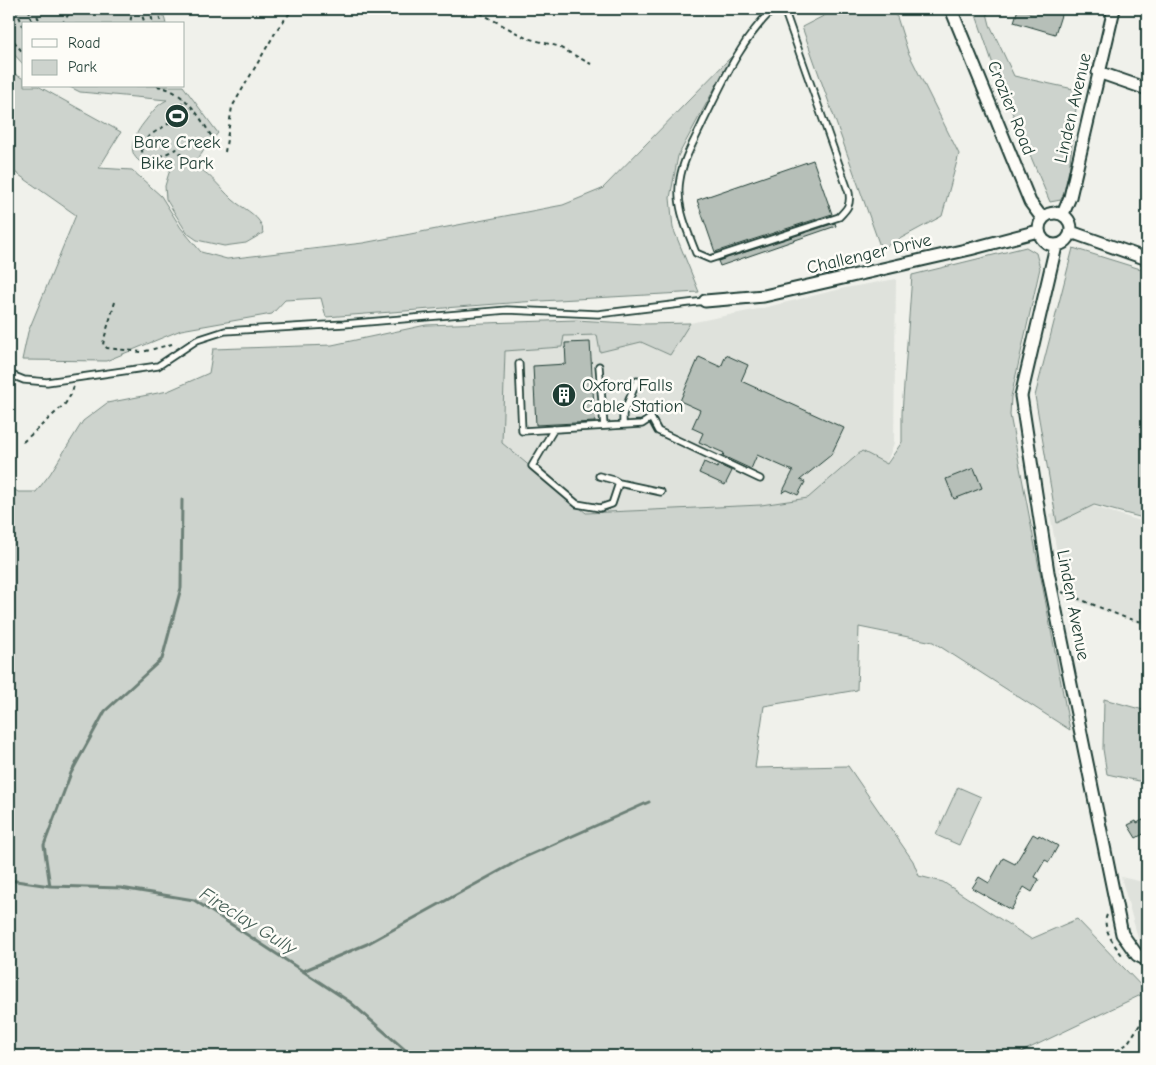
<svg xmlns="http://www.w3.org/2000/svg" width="1156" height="1065" font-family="'Comic Neue',sans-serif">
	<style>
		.built { fill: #dfe2dc }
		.green { fill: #cdd3cd; stroke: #768880 }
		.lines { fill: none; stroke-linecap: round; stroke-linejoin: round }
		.stream { stroke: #6c8077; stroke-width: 3 }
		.building { fill: #b6bfb8; stroke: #1f3d34 }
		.service-casing { stroke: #1f3d34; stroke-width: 9 }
		.minor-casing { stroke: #1f3d34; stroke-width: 15 }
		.path { stroke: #1f3d34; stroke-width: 2; stroke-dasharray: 4 4; stroke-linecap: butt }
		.service { stroke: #fdfcf7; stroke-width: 5.5 }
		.minor { stroke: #fdfcf7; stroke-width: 11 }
		.labels { text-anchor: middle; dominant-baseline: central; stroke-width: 5; stroke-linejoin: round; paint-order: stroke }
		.street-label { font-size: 18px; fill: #1f3d34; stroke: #fdfcf7 }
		.poi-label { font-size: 18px; fill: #1f3d34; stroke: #fdfcf7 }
		.water-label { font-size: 19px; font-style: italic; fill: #455e56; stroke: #fdfcf7 }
	</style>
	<rect width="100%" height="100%" fill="#f0f1eb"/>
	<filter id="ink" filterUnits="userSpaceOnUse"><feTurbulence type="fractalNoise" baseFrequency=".02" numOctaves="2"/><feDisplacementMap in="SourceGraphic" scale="10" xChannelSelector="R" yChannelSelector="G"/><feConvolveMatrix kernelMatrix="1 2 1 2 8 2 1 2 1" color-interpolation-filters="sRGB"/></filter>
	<g filter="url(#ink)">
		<path class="built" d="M896,279L894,443L883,474L849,461L809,498L761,505L587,513L502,443L505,351L562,347L563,336L597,335L600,352L641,342L670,355L690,323L763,308L845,288Z
			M1089,505L1147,523V626L1065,597L1050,514Z
			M1121,877L1147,883V947L1138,938Z"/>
		<path class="green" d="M9,9H162L166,24H24V65L9,49Z
			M837,9H887L897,17L908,52L959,154L942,216L881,249L802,27Z
			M974,9H986L990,25L1014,76L1078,90L1066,199L1050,202L998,79Z
			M732,56L678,156L670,198L673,228L699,292L523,302L326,317L321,298L285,300L272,314L181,330L106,361L22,360L28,332L76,215L9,168V71L24,79V86H38L121,132L99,168L132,170L161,196L181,228L201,252L227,259L363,243L563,205L602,189Z
			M68,86H183L218,133L213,139L208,140C203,153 201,158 189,163C208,170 218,186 233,200C242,208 256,213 262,226C263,228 262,231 263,233L246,243L224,246L197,240L187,233L166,199L165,186L171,166C162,166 152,168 144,164C124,154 134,136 143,124C152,113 155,106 167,100L80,92Z
			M1026,247L1036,253L1040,268L1011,397L1010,415L1070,730L933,642L859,627L857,690L764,706L755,768L848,766L913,861L919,876L943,882L1031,939L1077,919L1147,992L1013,1056H9V486L18,492H36L50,474L83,421L107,403L168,391L209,373L213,349L332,345L426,325L576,320L644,324L690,323L670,355L641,342L600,352L597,335L564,336L562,347L505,351L502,443L586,513L761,505L808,498L862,451L887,464L902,442V413L912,275Z
			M1073,248L1147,271V519L1094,505L1057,523L1035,396Z
			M1104,699L1147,711V778L1139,781L1107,774L1103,749Z
			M958,787L981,797L959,845L936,835Z"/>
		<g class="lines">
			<path class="stream" d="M9,880L50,886L121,888L194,900L350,1002L412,1056
				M50,886L44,845L71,773L105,711L162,659L181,588L182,500
				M303,971L367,944L523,858L649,802"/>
		</g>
		<path class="building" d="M1018,9L1032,12L1033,9H1063L1055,34L1014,22Z
			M813,160L832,214L715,252L697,200Z
			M835,223L836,226L720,266L718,261Z
			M590,342L595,422L536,425L533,366L566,364L565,343Z
			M726,355L748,365L741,381L844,428L831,455L800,480L805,482L798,495L787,490L782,493L793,471L757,455L751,469L723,456L724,453L699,442L703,433L692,428L700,410L680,401L699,357L721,367Z
			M704,462L717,468L719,465L732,471L725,485L699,473Z
			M974,468L982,488L954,499L946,479Z
			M1147,818V832L1136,838L1128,825L1136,821L1137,823Z
			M1033,834L1038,837L1039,835L1058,846L1049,862L1045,860L1035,877L1039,879L1032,892L1024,887L1011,910L972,888L979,877L989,883L1003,858L1015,864Z"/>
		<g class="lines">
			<g class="service-casing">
				<path id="service" d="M773,9C739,43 724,80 703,122C695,140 683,159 680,179C675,204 687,230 696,253L710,259L839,217C847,209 851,205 849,193L784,9
					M519,364L522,431L642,424L651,418L658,431L760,479
					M599,366L604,426
					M9,374L24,380L47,382L158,366L197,340L225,331L344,324L507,310L598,314L705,301
					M623,425V414L637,381
					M554,429L532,466L577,504L600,508L612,504L619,483L661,492
					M599,476L614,480L619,483"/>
			</g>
			<g class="minor-casing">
				<path id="minor" d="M951,9L1030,202L1042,218
					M1098,72L1147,89
					M1039 229a16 16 0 1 1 32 0a16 16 0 1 1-32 0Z
					M1063,214L1070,197L1114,9
					M1071,232L1147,259
					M1056,246L1021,396L1048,572L1122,934L1137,955L1147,960
					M705,301L764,296L970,249L1038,231"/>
			</g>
			<path class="path" d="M16,9L24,28
				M29,9L32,24
				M41,9L37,14L38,18L45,24
				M47,9L56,12L61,9
				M130,9L132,12L130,24
				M140,9L145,24
				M150,9L153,24
				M158,9L161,24
				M473,9L526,38L557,46L591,64
				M62,24L72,9
				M9,35L24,54
				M107,86H128
				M157,86C185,91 199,115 213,139
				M225,152L232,107L278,28L293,9
				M182,156L178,150L176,149L155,159L147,158L143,154C135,136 167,129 176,117C180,112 182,105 183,98
				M115,302L104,339L103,345L107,348L142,352L176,343
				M23,442L65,404L72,393L74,385
				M1062,592L1126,618L1147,623
				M1107,915C1101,927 1115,946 1122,955
				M1110,1056L1127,1044L1147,1014"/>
			<use href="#service" class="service"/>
			<use href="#minor" class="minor"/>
		</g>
	</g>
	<defs>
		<g id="stadium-disc" transform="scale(1.25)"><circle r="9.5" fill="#1f3d34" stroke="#fdfcf7"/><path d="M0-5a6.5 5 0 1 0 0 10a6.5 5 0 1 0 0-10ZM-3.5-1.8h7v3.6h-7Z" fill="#fff"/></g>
		<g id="building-disc" transform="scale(1.25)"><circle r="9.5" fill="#1f3d34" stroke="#fdfcf7"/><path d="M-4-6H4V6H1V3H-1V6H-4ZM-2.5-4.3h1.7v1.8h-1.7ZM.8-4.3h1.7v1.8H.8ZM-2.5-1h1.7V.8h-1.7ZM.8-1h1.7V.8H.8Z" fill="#fff"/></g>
	</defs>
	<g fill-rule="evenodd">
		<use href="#stadium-disc" x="177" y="116"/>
		<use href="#building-disc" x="564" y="395"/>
	</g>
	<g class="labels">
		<g class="street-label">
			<text transform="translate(1011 108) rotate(68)">Crozier Road</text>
			<text transform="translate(1073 108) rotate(-77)">Linden Avenue</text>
			<text transform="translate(869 254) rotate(-13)">Challenger Drive</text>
			<text transform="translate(1073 605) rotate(79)">Linden Avenue</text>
		</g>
		<g class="poi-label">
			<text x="177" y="142">Bare Creek<tspan x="177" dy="21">Bike Park</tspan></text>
			<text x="582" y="385" text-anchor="start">Oxford Falls<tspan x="582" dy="21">Cable Station</tspan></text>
		</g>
		<g class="water-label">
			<text transform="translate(248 921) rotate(32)">Fireclay Gully</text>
		</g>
	</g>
	<rect width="1156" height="1065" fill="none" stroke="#fdfcf7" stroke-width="30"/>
	<rect x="15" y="15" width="1126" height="1035" fill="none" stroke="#1f3d34" stroke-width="2" filter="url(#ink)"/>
	<rect x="22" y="22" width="162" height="65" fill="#fdfcf7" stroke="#a4b0a9"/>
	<rect x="32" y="39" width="25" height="8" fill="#fdfcf7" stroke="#a4b0a9"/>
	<text x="68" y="48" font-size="15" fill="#1f3d34">Road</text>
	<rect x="32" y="60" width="25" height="15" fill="#cdd3cd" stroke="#a4b0a9"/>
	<text x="68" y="72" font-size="15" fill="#1f3d34">Park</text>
</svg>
